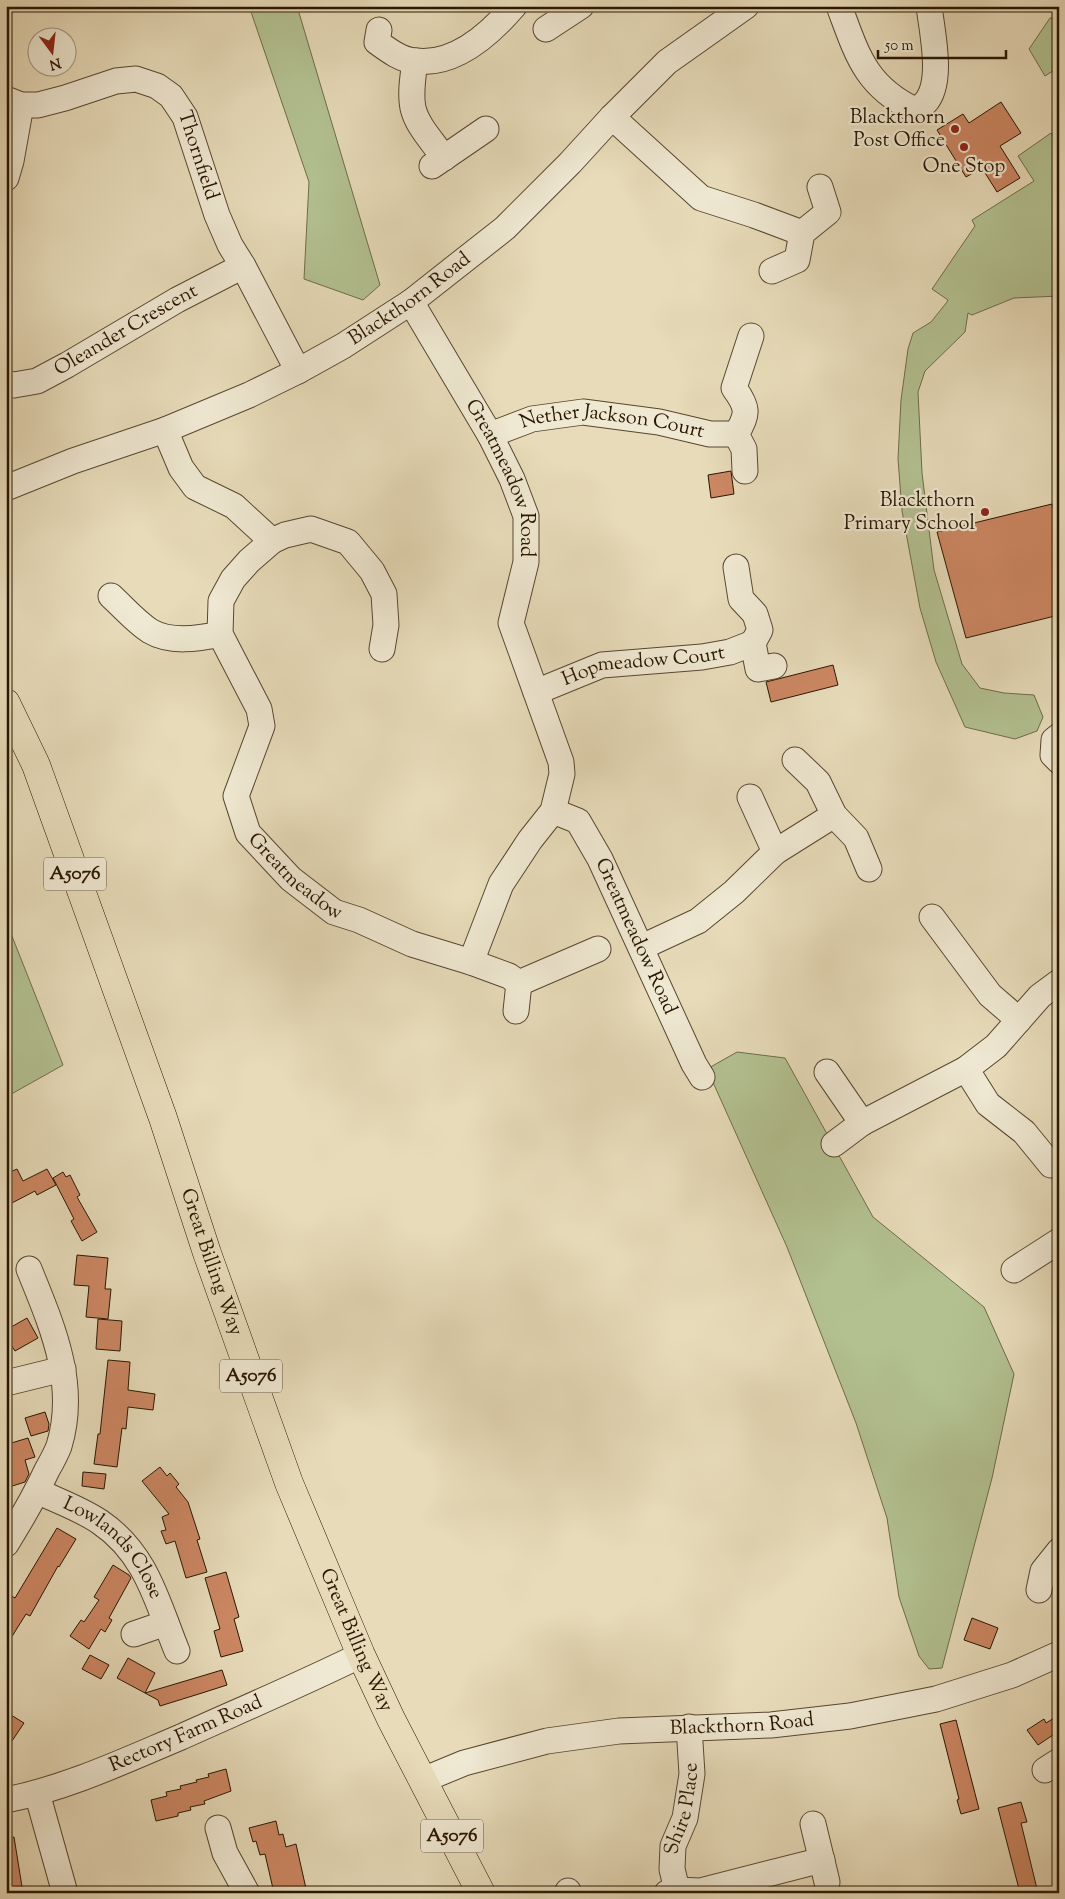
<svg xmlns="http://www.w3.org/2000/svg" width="1065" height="1899" font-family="'Sorts Mill Goudy',serif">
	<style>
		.green { fill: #b3c191; stroke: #6e6c49 }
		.building { fill: #cc8763; stroke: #281601 }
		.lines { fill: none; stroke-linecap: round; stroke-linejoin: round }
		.minor-casing { stroke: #58472f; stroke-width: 27 }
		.major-casing { stroke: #281601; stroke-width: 29 }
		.minor { stroke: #efe8d2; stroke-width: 25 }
		.major { stroke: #e7dbb9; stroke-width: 28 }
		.poi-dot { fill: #8f2418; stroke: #efe8d2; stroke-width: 2 }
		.labels { text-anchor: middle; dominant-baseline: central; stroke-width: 4.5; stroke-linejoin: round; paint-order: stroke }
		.shield { fill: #efe8d2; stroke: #645540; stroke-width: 1 }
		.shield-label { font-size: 19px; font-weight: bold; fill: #281601 }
		.poi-label { font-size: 20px; fill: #281601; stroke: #efe8d2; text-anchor: end }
		.street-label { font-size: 20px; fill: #281601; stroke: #efe8d2 }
	</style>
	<rect width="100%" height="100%" fill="#e7dbb9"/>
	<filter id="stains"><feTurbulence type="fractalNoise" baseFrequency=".004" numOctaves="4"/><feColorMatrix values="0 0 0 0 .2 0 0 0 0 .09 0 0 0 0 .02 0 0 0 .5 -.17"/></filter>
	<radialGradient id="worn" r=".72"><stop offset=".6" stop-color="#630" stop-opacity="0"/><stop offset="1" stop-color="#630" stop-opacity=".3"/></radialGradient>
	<path class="green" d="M249,6H297L380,285L363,300L304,279L309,182Z
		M1050,18H1059V67L1045,76L1029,49Z
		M1051,133L1059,143V296L1014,298L972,315L968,313L965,332L925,371L918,392L922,473L934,570L962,664L980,688L1004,693L1034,695L1043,717L1037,731L1015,739L965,727L936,662L920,608L902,511L898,459L901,400L908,349L913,333L931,322L947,302L948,300L932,289L975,226L972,220L1034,181L1018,156Z
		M6,921L63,1065L6,1097Z
		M737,1052L785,1058L873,1217L984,1307L1014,1374L992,1478L942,1668L929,1669L919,1656L899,1597L887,1518L856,1423L787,1247L707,1069Z"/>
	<path class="building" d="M1001,102L1021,133L1000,146L1020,178L997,192L982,168L966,177L937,130L963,114L969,123Z
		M731,471L734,494L711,498L708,475Z
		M1052,504L1059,528V615L966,638L937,532Z
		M833,665L838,685L771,702L766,682Z
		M17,1169L23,1181L47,1169L56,1185L37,1195L35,1191L6,1206V1174Z
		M63,1172L66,1177L70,1175L80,1195L77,1197L97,1232L82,1241L71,1221L74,1219L53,1178Z
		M77,1255L108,1258L105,1289H111L108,1319L86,1317L89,1286L74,1285Z
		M27,1318L38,1338L15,1351L6,1337V1330Z
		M98,1319L122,1321L120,1351L96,1349Z
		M108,1360L130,1362L128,1390L155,1394L153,1410L128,1407L126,1429L122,1428L117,1467L94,1464L98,1434H100Z
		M45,1412L49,1424L48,1431L31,1436L25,1418Z
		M28,1438L35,1457L25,1460L29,1474L25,1482L6,1488V1456L11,1454L8,1444Z
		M160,1467L167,1476L170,1473L179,1484L176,1487L188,1502L200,1539L197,1540L207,1572L186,1578L175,1541L166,1544L161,1531L166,1530L162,1517L169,1514L142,1481Z
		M83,1472L106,1474L104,1489L82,1486Z
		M57,1528L76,1539L59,1567L58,1566L30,1616L26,1614L6,1646V1593L15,1598Z
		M113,1565L129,1575L131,1578L109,1618L112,1620L105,1632L101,1629L89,1649L70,1636L81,1620L84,1622L99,1600L94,1597Z
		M226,1572L239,1617L234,1619L243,1651L221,1657L214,1631L220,1629L205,1578Z
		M972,1618L998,1628L990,1649L964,1640Z
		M90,1655L109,1665L101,1679L82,1669Z
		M128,1658L155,1673L145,1693L117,1678Z
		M222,1670L227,1685L202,1693L160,1706L158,1700L145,1693Z
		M11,1715L24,1723L6,1750V1722Z
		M1059,1715V1731L1038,1745L1027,1730L1044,1719L1046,1723Z
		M956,1720L979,1809L961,1814L957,1800L959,1799L940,1724Z
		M226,1769L231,1791L204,1801L205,1804L190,1807L191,1810L178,1813V1816L156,1821L151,1800L167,1796L166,1792L181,1789L180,1786L197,1782L196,1780L209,1777L208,1774Z
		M1021,1802L1027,1822L1021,1823L1038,1893H1020L998,1808Z
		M276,1821L279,1835L283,1834L286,1847L296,1844L307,1893H274L265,1854L260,1855L256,1841L253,1842L249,1828Z
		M14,1837L23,1893H6V1838Z"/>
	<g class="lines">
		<g class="minor-casing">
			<g id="minor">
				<path d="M839,6C857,54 865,86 915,110C918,108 922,106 925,103C944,83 932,32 929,6"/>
				<path d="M546,29L581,6"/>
				<path d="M379,30L377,42C388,50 401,60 415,61C454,66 490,34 514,6"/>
				<path d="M415,61C413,76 410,93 413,108C417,126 434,143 444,158"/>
				<path id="s1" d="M6,99L21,105H38L65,98L116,81L136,79L157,86L171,96L185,117L217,215L230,245L243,266L298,371"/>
				<path d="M612,117L701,198L754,215L802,233"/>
				<path d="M432,166L486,129"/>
				<path d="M6,178L11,161L21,105"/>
				<path d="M772,271L797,260L802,233L828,212L820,187"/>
				<path id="s2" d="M411,302L490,435L512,479L526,516V562L511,623L561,762L562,774L553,811L530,840L501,884L471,962"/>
				<path id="s3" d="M6,383L14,385L37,381L67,365L177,300L243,266"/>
				<path d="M165,430L181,468L195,487L234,506L272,541"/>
				<path id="s4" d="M490,435L532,419L583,412L659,422L710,434H736"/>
				<path d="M745,471L744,449L736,434C749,414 748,407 734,388L751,336"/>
				<path id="s5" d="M6,488L73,461L165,430L249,395L298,371L343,346L411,302L505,228L570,163L612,117L667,62L746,6"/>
				<path d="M736,567L741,599L755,614L760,630L753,643L758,669L774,666"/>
				<path d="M111,596C124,608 136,622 150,631C170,643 198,639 220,634"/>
				<path id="s6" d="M382,649L386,625L384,594L372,571L348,542L311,529L285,535L272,541L249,561L233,579L221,601L220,634L259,709L262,726L236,796L248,833L291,879L334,912L359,920L412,944L471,962L509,976L519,983L598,949"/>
				<path id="s7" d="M536,692L602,665L702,657L730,652L753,643"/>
				<path d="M1059,736L1054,740L1053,755L1059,761"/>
				<path d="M795,760L818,782L834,815L856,838L869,869"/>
				<path d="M750,797L775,852"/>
				<path id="s8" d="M553,811L578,821L600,859L694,1064L702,1077"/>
				<path d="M932,917L990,995L1019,1020"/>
				<path d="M642,947L698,921L734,892L775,852L834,815"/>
				<path d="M516,1011L519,983"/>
				<path d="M966,1069L988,1104L1024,1132L1051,1165"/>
				<path d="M827,1072L862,1123"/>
				<path d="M834,1144L862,1123L966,1069L996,1046L1040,996L1059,982"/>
				<path d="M1014,1270L1059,1241"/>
				<path d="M6,1383L63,1369"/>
				<path id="s9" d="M37,1491C58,1501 81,1509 100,1522C147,1554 157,1602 177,1651"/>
				<path d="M6,1544C21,1520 35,1496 47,1470C51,1463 56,1454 59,1446C78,1384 52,1326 29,1269"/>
				<path d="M1039,1590L1043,1571L1059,1551"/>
				<path d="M134,1634L166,1623"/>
				<path d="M1045,1770L1059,1761"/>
				<path id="s10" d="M423,1780L464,1763L547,1741L619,1731L771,1725L850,1716L936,1699L1012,1675L1059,1654"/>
				<path d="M37,1793L65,1893"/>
				<path id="s11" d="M6,1800C67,1788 124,1761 181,1737C241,1710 302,1684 361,1655"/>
				<path d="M813,1824L827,1882"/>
				<path d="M218,1828L225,1853L247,1893"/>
				<path d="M677,1890L700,1891L822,1860"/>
				<path d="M568,1891V1893"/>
				<path id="s12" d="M667,1893L677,1890L672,1869L673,1846L685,1818L692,1774L689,1727"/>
			</g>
		</g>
		<g class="major-casing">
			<g id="major">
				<path id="s13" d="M6,703L36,765L163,1118L207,1253L289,1483L361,1655L391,1719L481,1893"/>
			</g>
		</g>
		<use href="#minor" class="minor"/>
		<use href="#major" class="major"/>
	</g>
	<g class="poi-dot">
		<circle cx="955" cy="129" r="5"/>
		<circle cx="964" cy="147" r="5"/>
		<circle cx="985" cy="512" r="5"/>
	</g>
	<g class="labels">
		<g class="shield">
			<rect x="44" y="857.5" width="62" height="33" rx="4"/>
			<rect x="220" y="1359.5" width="62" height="33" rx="4"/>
			<rect x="421" y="1819.5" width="62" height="33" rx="4"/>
		</g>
		<g class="shield-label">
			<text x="75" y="874">A5076</text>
			<text x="251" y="1376">A5076</text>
			<text x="452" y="1836">A5076</text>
		</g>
		<g class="poi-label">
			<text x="945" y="118">Blackthorn<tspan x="945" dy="23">Post Office</tspan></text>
			<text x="964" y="167" text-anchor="middle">One Stop</text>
			<text x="975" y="501">Blackthorn<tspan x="975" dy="23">Primary School</tspan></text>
		</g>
		<g class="street-label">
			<text stroke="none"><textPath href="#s1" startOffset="240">Thornfield</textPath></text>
			<text stroke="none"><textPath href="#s5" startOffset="448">Blackthorn Road</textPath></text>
			<text stroke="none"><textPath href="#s3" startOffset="134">Oleander Crescent</textPath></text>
			<text stroke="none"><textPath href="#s4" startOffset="126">Nether Jackson Court</textPath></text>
			<text stroke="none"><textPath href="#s2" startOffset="200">Greatmeadow Road</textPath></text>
			<text stroke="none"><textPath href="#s7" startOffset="112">Hopmeadow Court</textPath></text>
			<text stroke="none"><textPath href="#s6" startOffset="592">Greatmeadow</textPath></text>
			<text stroke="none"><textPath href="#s8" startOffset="156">Greatmeadow Road</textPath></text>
			<text stroke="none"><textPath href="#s13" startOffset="596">Great Billing Way</textPath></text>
			<text stroke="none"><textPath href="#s9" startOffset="98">Lowlands Close</textPath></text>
			<text stroke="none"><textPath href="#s13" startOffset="1001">Great Billing Way</textPath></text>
			<text stroke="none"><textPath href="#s10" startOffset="326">Blackthorn Road</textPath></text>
			<text stroke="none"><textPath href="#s11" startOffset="192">Rectory Farm Road</textPath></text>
			<text stroke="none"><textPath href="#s12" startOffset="94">Shire Place</textPath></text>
		</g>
	</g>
	<rect width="1065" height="1899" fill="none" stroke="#e7dbb9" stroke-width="25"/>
	<rect x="8" y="8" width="1050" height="1884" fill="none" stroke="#281601" stroke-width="2.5"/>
	<rect x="12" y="12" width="1040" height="1874" fill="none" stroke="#281601"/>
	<g transform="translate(52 52) rotate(165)"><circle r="24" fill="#efe8d2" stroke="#9f947e"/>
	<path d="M0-4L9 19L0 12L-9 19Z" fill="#8f2418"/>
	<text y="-8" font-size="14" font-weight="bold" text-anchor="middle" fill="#281601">N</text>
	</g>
	<path d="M878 50v8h128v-8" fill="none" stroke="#281601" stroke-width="2.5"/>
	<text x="885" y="50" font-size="15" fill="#281601" stroke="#efe8d2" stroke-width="4" paint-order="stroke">50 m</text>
	<rect width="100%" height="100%" filter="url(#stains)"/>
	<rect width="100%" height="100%" fill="url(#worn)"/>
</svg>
